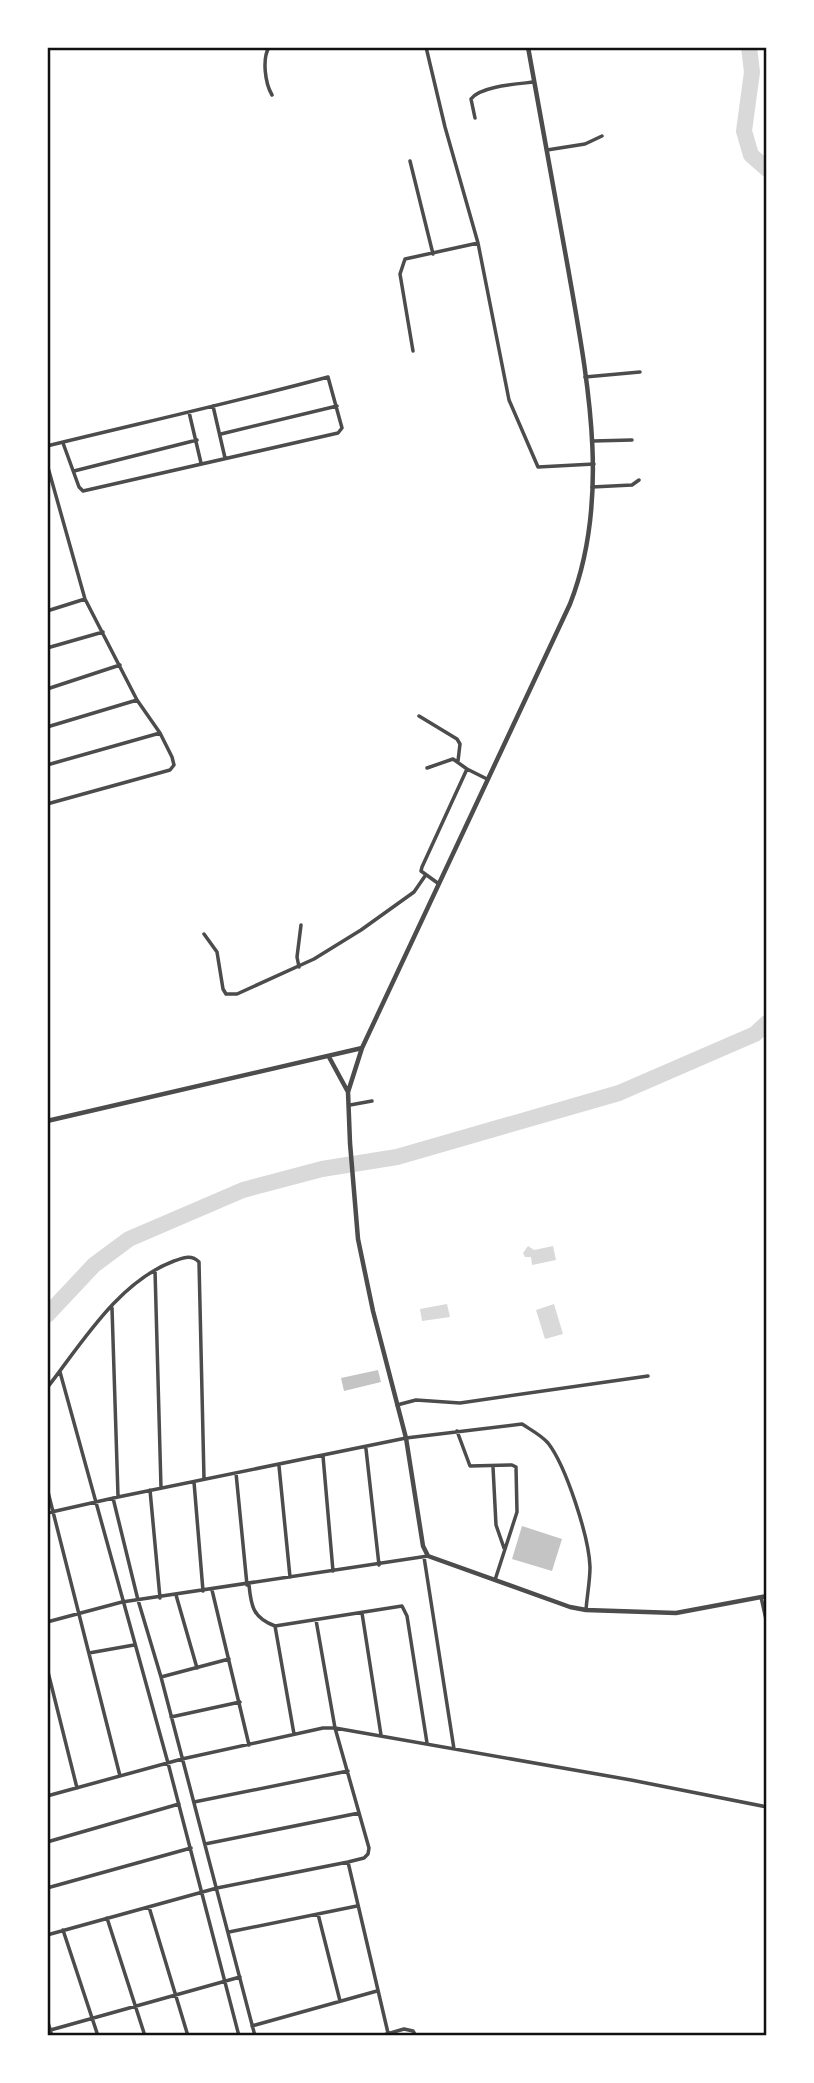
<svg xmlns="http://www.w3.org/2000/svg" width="814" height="2083" font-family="'Asap Condensed',sans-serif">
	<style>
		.water { fill: #d9d9d9 }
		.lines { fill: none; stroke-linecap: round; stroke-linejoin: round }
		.river { stroke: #d9d9d9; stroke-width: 16 }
		.building { fill: #c4c4c4 }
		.minor { stroke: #4c4c4c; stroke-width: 3.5 }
		.tertiary { stroke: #4c4c4c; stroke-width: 4.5 }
		.neatline { fill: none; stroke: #111; stroke-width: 2.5 }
	</style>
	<rect width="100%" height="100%" fill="#fff"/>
	<path class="water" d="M528,1246L534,1250L553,1246L556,1260L532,1265L531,1257H525L523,1253Z
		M447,1304L450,1317L422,1321L420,1309Z
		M554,1304L563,1334L545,1339L536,1310Z"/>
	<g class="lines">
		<path class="river" d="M749,47L752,72L744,131L751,155L767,169
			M47,1315L94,1265L129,1239L243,1190L322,1169L397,1157L619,1093L755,1034L767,1023"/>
	</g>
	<path class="building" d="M378,1370L381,1382L344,1391L341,1378Z
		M522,1526L562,1539L552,1571L512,1559Z"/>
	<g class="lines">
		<path class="minor" d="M269,47C262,59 265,83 272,95
			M426,47L445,127L478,243L509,400L538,467L594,464
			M475,118L471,99C480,86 518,84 534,82
			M547,150L585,144L602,136
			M410,161L433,254
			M413,351L400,274L405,259L478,243
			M585,377L640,372
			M213,406L225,458
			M189,412L201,463
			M221,434L337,406
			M593,441L632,440
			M47,446C141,423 235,402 328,377L342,428L338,433L83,491L79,487L63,443
			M47,464L85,599L137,700L160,733L172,757L174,765L170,770L47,804
			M74,471L197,440
			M592,487L632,485L639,480
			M47,611L85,599
			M47,648L103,632
			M47,689L120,665
			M419,716L457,739L460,744L458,761
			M47,727L137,700
			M47,765L160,733
			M427,768L453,759L467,769
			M439,884L421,871L422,867L467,769L487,779
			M204,934L217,952L223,989L226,994H237L314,959L361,930L414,892L425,876
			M299,967L297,957L301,925
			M350,1105L372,1101
			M155,1270L161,1488
			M112,1308L118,1496
			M60,1372L168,1763L239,2036
			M47,1388C82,1343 118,1282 174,1261C183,1258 191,1254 199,1262L204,1479
			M397,1405L416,1400L460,1403L648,1376
			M457,1431L470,1466L512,1465L516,1467L517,1512L495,1580
			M366,1449L379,1565
			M323,1456L333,1571
			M279,1466L290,1577
			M493,1467L496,1525L504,1548
			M236,1473L247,1585
			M194,1482L203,1591
			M47,1488L120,1776
			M150,1490L160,1598
			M113,1498L138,1600L161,1677L255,2036
			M47,1513L118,1497L406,1438L522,1424C531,1430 541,1435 548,1443C566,1466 589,1537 590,1567C590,1581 587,1596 586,1610
			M424,1557L454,1749
			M249,1585C251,1606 253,1618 275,1626
			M212,1590L249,1745
			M176,1595L197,1668
			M761,1597L767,1624
			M362,1613L381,1735
			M47,1622L122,1602L428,1556
			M89,1653L134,1645
			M47,1668L77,1788
			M161,1677L229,1659
			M171,1717L240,1702
			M294,1734L275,1626L402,1606L407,1616L427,1743
			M47,1796L182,1759L323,1728H335L631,1780L767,1807
			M194,1802L348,1771
			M47,1842L179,1804
			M205,1844L359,1813
			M348,1862L388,2033
			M47,1888L191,1848
			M149,1907L188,2036
			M318,1914L340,2001
			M107,1918L145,2036
			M63,1930L98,2036
			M229,1932L357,1906
			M47,1935L217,1888L348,1862L364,1858L368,1854L369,1848L335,1728L316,1620
			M47,2019L52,2036
			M252,2026L377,1991
			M47,2031L240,1977
			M380,2036L404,2029L413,2031L416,2036"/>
		<path class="tertiary" d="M362,1048L348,1092L350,1143L358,1239L373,1311L406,1438L423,1546L428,1556L570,1607L586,1610L676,1613L767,1596
			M329,1057L348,1092
			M47,1121L362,1048L570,604C612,497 587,377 568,268C555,194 541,121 528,47"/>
	</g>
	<rect width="814" height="2083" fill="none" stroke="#ffffff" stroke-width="98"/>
	<rect x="49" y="49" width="716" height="1985" class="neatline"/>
</svg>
